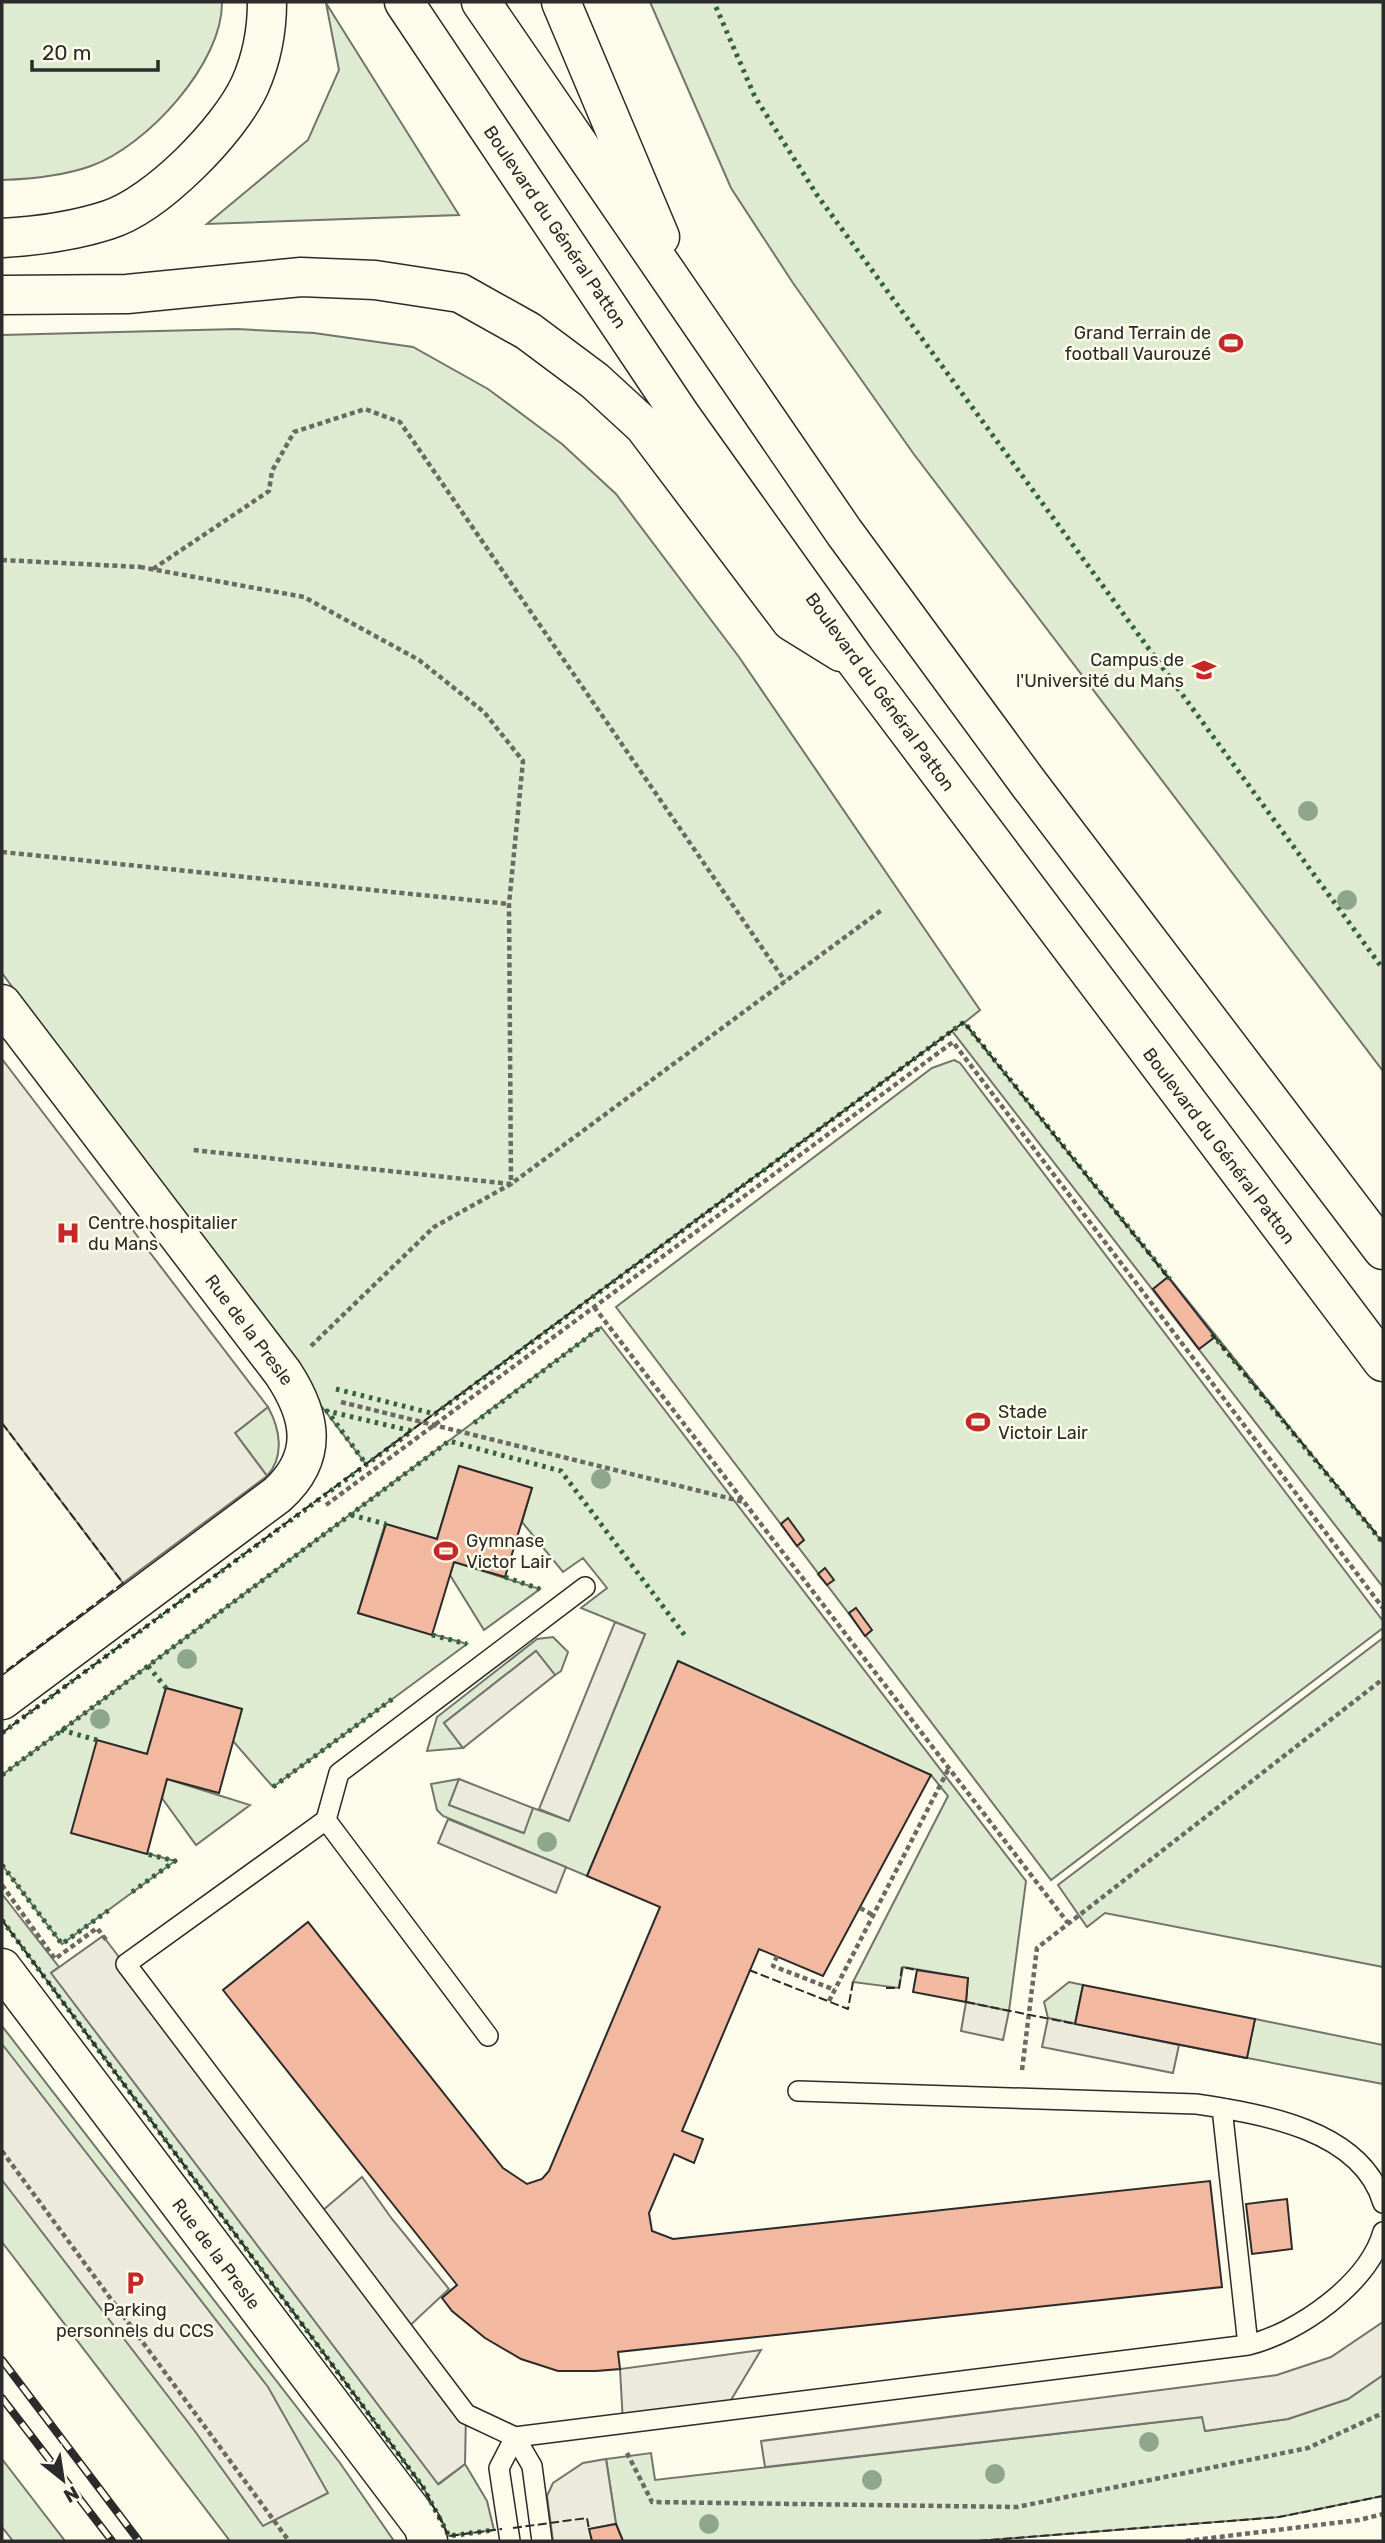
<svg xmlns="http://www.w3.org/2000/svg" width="1385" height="2543" font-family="Rubik,sans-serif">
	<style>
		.green { fill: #deebd1; stroke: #74746e; stroke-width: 2 }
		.parking { fill: #eceadb; stroke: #74746e; stroke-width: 2 }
		.building { fill: #f2b8a0; stroke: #2b2b2b; stroke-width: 2 }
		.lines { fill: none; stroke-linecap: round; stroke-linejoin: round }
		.service-casing { stroke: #2b2b2b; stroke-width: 22 }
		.minor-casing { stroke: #2b2b2b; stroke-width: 41 }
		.trunk-casing { stroke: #2b2b2b; stroke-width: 41 }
		.path { stroke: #6a6964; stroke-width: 4.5; stroke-dasharray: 5 3.5; stroke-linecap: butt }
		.service { stroke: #fdfbea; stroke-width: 19 }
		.minor { stroke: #fdfbea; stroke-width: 38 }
		.trunk { stroke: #fdfbea; stroke-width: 38 }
		.rail-casing { stroke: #2b2b2b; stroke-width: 8 }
		.rail { stroke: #fdfbea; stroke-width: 5; stroke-dasharray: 16; stroke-linecap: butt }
		.hedge { stroke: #34623c; stroke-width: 5; stroke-dasharray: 3.5 5; stroke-linecap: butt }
		.fence { stroke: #2b2b2b; stroke-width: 2; stroke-dasharray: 9 3.5; stroke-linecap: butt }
		.tree { fill: #8ea78a }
		.labels { text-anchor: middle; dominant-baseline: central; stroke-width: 5; stroke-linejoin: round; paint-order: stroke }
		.street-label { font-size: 18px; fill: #2b2b2b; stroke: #fdfbea }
		.poi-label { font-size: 18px; fill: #2b2b2b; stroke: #fdfbea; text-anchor: start }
	</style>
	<rect width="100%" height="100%" fill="#fdfbea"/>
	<path class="green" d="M2,2H222C223,63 147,146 91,166C63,176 32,179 2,180Z
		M650,2H1383V1071L913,453L793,283L731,188Z
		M326,3L459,215L207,224L308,140L339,70Z
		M237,329L314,333L413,347L488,389L562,444L616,494L739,657L980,1010L964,1023L1383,1543V1587L952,1031L366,1464L279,1351L2,973V335Z
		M954,1060L960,1063L1383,1621V1628L1051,1880L616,1307L932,1068Z
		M601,1327L1026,1881L1009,2011L966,2002L968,1978L903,1967L899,1988L853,1982L948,1796L931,1775L678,1661L587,1876L443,1816L437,1810L431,1784L459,1779L449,1805L523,1833L533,1808L569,1821L645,1634L581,1608L607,1588L583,1558L563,1572L522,1522L532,1488L459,1466L437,1539L385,1524L358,1613L467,1644L273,1787L233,1741L242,1709L166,1688L147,1754L98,1741L72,1833L175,1861L62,1944L2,1865V1775Z
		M268,1407C280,1429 285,1456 267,1476L235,1433Z
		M454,1562L540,1589L484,1630L450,1575Z
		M553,1637L568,1652L561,1671L555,1675L536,1651L444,1723L463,1748L427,1751L437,1717L537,1639Z
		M1383,1638V1967L1105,1913L1087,1927L1058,1885Z
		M167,1779L250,1805L196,1845L162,1798Z
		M2,1894L59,1967L52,1972L439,2484L465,2464L487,2501L494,2530L449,2536L423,2487L2,1920Z
		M1069,1982L1083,1985L1075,2024L1246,2058L1255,2019L1383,2045V2084C1271,2063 1159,2041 1048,2018L1044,2002Z
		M2,2026L340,2463L394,2541H230L2,2242Z
		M1383,2375V2496L1279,2517L978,2541H623L616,2524L606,2459L651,2453L655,2480L1203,2417L1205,2431L1288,2419L1348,2399Z
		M2,2459L65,2541H13L2,2527Z"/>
	<path class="parking" d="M2,1059L268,1407L235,1433L267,1476L123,1583L2,1423Z
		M615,1622L645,1634L569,1821L539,1809Z
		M536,1651L555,1675L463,1748L444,1723Z
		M459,1779L533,1808L524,1833L449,1805Z
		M448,1819L566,1867L556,1893L438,1843Z
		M103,1936L316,2216L362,2177L392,2219L449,2289L404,2331L466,2414L465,2464L438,2484L51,1973Z
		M966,2002L1009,2011L1003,2040L961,2031Z
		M1048,2018L1179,2045L1173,2073L1042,2047Z
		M2,2044L268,2387L328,2493L263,2526L194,2430L2,2180Z
		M1383,2322V2375L1348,2399L1288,2419L1205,2431L1202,2417L765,2467L761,2441L1277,2375L1331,2357Z
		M761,2350L725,2410L623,2423L620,2369Z
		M606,2459L616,2524L590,2529L592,2541H553L547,2496L553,2483L583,2463Z"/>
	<path class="building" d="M1168,1277L1215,1337L1199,1349L1153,1289Z
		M459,1466L532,1488L505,1577L454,1562L432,1635L358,1613L386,1524L437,1539Z
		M788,1518L804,1540L797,1546L781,1524Z
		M825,1568L834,1580L827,1585L818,1574Z
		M856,1608L872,1630L865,1636L849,1613Z
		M678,1661L931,1775L823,1976L759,1949L682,2131L703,2139L694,2163L674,2154L649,2213L652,2231L673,2239L1210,2181L1222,2287L618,2352L620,2369L596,2371H558L521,2359L485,2338L452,2311L442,2298L457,2285L223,1990L308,1922L503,2168L527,2184L542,2179L549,2171L660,1907L587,1876Z
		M166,1688L242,1709L219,1793L167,1779L147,1854L71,1833L97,1740L147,1754Z
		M917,1970L968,1978L966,2002L913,1992Z
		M1083,1985L1255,2019L1247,2058L1075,2024Z
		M1287,2199L1292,2249L1252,2254L1246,2204Z
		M616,2524L623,2541H592L589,2529Z"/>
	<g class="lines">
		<g class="service-casing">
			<path id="service" d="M585,1587L339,1773L326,1820L126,1964L466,2414L515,2437L1248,2345C1298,2333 1368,2284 1383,2232
				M326,1820L488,2036
				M798,2091L1196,2104C1261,2114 1361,2129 1383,2203
				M1222,2108L1248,2345
				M515,2437L532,2466L542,2541
				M510,2541L499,2468L515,2437"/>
		</g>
		<g class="minor-casing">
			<path id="minor" d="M2,1004L283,1373C312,1417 319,1457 277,1495L2,1700
				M2,1968L423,2526L428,2541"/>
		</g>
		<g class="trunk-casing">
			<path id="trunk" d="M404,2L681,416L855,660L1383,1362
				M481,2L844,532L1029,784L1383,1250
				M561,2L660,237
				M2,238C37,236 74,231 108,220C156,205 229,131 250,85C262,58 267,31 267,2
				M2,295L127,294L301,277L375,280L460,293L528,331L595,381L644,426L791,621L841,652"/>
		</g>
		<path class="path" d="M2,560L141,567
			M140,567L304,597L419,660L484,712L523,761L509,904L511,1184L193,1150
			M153,569L269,491L272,471L294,432L365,409L400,422L785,981
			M2,852L509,904
			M594,1307L1068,1923
			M311,1346L434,1227L511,1184L883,909
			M341,1402L744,1502
			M326,1505L953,1042L1383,1608
			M2,1885L55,1959L97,1928L107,1941
			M860,1908L873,1915
			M777,1956L773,1966L835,1990
			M829,2001L949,1768
			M1022,2070L1037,1948L1383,1679
			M2,2151L289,2541
			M627,2453L652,2502L1017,2507L1308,2448L1383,2413
			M1186,2541L1359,2520L1383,2514"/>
		<use href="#service" class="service"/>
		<use href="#minor" class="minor"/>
		<use href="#trunk" class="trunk"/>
		<g class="rail-casing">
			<path id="rail" d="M2,2360L139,2541
				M2,2398L112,2541"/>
		</g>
		<use href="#rail" class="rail"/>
		<path class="hedge" d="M716,7L755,97L817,195L1383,969
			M1212,1334L1383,1543
			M336,1389L435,1414L964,1022L1170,1279
			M474,1423L601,1327
			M351,1515L386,1524
			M505,1577L540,1589
			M432,1635L467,1644
			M148,1666L166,1688
			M61,1730L97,1740
			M2,1733L412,1431L327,1411L366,1464
			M2,1775L449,1441L561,1471L686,1637
			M273,1787L395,1697
			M2,1865L62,1944L109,1910
			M132,1892L175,1861L147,1854
			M2,1920L423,2487L449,2536L494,2530"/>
		<path class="fence" d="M1212,1334L1383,1542
			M2,1423L123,1583L2,1674
			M2,1733L964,1022L1169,1279
			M2,1920L423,2487L449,2536L502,2529
			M749,1970L848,2009L853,1982
			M886,1988H899L902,1967L917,1970
			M966,2002L1075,2024
			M513,2528L587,2518L589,2529
			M978,2541L1279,2517L1383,2496"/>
	</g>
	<g class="tree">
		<circle cx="1308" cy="811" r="10"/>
		<circle cx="1347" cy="900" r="10"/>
		<circle cx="601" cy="1479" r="10"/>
		<circle cx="187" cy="1659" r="10"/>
		<circle cx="100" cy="1719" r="10"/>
		<circle cx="547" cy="1842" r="10"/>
		<circle cx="1149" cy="2442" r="10"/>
		<circle cx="995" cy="2474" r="10"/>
		<circle cx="872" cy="2480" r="10"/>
		<circle cx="709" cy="2524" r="10"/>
	</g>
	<defs>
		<g id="stadium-bare" transform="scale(1.89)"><path d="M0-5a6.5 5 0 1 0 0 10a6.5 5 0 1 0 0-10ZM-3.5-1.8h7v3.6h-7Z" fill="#c62828" stroke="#fdfbea" stroke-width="2.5" paint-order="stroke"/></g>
		<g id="university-bare" transform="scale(1.89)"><path d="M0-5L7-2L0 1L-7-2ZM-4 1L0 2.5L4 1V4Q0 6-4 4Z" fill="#c62828" stroke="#fdfbea" stroke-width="2.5" paint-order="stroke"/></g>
		<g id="hospital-bare" transform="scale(1.89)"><path d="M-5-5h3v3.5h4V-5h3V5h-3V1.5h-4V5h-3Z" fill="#c62828" stroke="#fdfbea" stroke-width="2.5" paint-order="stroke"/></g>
		<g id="parking-bare" transform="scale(1.89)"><path d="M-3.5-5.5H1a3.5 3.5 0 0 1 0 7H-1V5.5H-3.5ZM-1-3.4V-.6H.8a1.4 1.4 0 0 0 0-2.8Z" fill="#c62828" stroke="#fdfbea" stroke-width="2.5" paint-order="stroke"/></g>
	</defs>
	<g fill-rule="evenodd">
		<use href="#stadium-bare" x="1231" y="343"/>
		<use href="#university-bare" x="1204" y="670"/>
		<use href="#hospital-bare" x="68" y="1233"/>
		<use href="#stadium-bare" x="978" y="1422"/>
		<use href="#stadium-bare" x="446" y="1551"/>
		<use href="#parking-bare" x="135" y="2283"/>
	</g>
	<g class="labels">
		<g class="street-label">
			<text transform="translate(555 227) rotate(56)">Boulevard du Général Patton</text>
			<text transform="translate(880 692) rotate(54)">Boulevard du Général Patton</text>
			<text transform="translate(1219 1146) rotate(53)">Boulevard du Général Patton</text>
			<text transform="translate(249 1330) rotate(53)">Rue de la Presle</text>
			<text transform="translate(216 2254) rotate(53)">Rue de la Presle</text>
		</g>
		<g class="poi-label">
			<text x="1211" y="333" text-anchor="end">Grand Terrain de<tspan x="1211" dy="21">football Vaurouzé</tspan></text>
			<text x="1184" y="660" text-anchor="end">Campus de<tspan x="1184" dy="21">l'Université du Mans</tspan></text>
			<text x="88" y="1223">Centre hospitalier<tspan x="88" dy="21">du Mans</tspan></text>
			<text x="998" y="1412">Stade<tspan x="998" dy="21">Victoir Lair</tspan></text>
			<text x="466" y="1541">Gymnase<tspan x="466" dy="21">Victor Lair</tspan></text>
			<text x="135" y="2310" text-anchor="middle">Parking<tspan x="135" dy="21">personnels du CCS</tspan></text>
		</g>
	</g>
	<rect width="1385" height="2543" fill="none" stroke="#2b2b2b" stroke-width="7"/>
	<g transform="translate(63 2480) rotate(150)" stroke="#fdfbea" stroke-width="5" paint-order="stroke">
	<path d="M0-5L12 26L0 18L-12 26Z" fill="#2b2b2b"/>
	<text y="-10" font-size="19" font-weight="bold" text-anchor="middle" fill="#2b2b2b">N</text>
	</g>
	<path d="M32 60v10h126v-10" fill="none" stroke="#2b2b2b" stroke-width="3.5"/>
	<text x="42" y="60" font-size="21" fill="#2b2b2b" stroke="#fdfbea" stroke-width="5" paint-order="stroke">20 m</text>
</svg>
